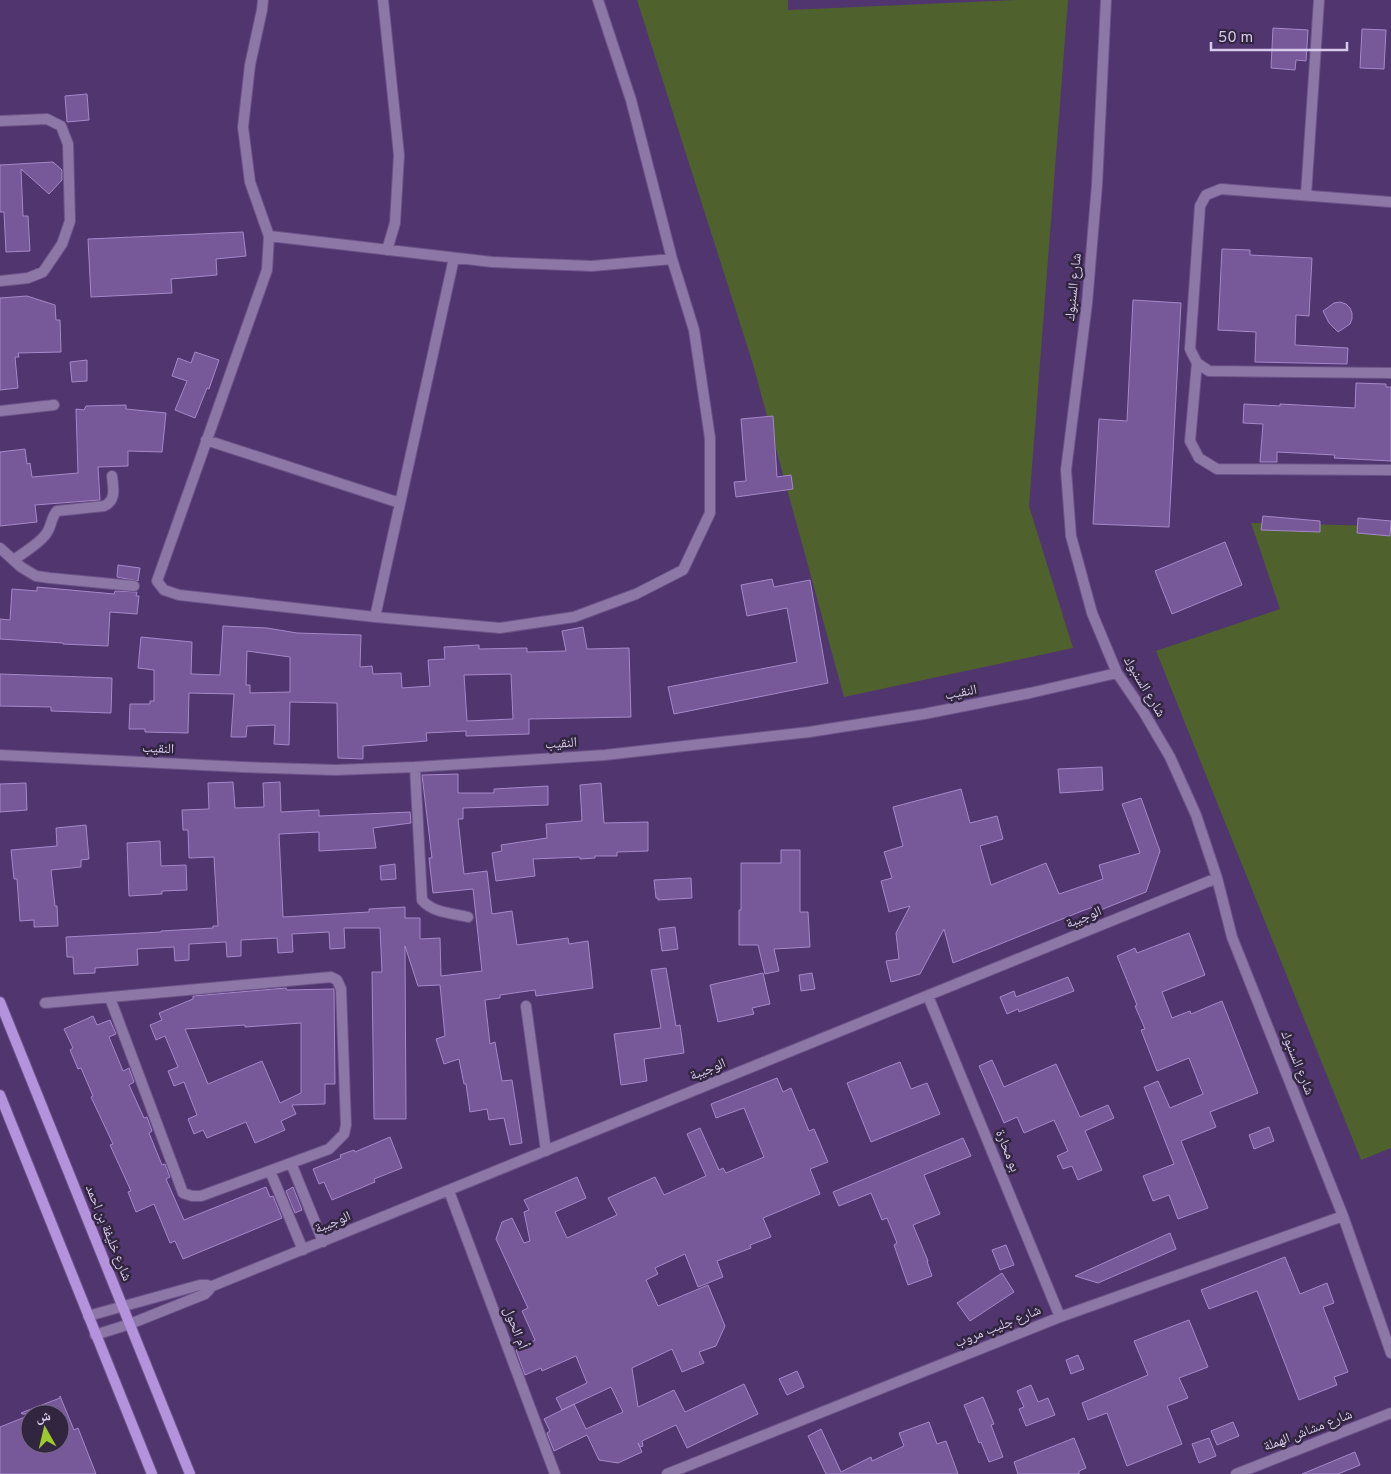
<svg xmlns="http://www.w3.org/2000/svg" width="1391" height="1474" font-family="Overpass,'Noto Naskh Arabic',sans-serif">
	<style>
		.green { fill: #4f612d }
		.building { fill: #775999; stroke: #a588c9; fill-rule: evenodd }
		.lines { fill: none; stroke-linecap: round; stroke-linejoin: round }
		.street-casing { stroke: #6c5388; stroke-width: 12 }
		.secondary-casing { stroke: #6c5388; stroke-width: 12 }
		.street { stroke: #8c77a6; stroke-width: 10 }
		.secondary { stroke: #b492dc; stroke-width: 10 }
		.labels { text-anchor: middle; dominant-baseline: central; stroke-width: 5; stroke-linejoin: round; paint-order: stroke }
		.street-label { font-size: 14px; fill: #d8caec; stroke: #31253f }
	</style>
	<rect width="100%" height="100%" fill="#51356f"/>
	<path class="green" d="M637,0H788V10L1016,0H1068L1029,506L1073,648L844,697L752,361Z
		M1251,523L1391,526V1148L1361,1160L1156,651L1280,609Z"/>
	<path class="building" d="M1273,28L1308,30L1306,61L1296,60L1295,70L1271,68Z
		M1362,29L1386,30L1384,69L1360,68Z
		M87,94L89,120L67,122L65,96Z
		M53,162L62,170V180L49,194L21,169L23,216H28L30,251L6,252L4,212H0V165Z
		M243,232L246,256L216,259L217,275L171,279L172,293L91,297L88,239Z
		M1222,249L1250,250V255L1312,258L1309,316L1296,315L1295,345L1348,348L1347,364L1255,362L1256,332L1218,330Z
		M27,296L55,305L56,320H60L61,352L18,353L19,357H15L18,388L0,390V298Z
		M1133,300L1181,303L1169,527L1093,524L1099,419L1127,421Z
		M1340,302L1346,304L1350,308L1352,313V319L1350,324L1338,332L1329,323L1323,311L1334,303Z
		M195,352L219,360L209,389L207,388L195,418L175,410L187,381L172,376L178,358L191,363Z
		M87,360V381L72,382L70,362Z
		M1356,383L1386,384V387H1391V461L1334,458L1335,455L1277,452V462H1260L1263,424L1243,423L1244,404L1280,406V404L1355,408Z
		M126,405V409L166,413L162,452L128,451V466L98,467L100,500L35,505L37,522L0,526V452L25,449L27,464L30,463L32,477L78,473L76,409L84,410L86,406Z
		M773,416L777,477L791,475L793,489L736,497L734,482L746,481L741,419Z
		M1263,516L1320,521V532L1261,530Z
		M1358,518L1391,521L1390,536L1357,533Z
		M1225,542L1242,585L1172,614L1155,571Z
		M118,565L140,568L138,581L117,577Z
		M772,579L774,587L810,580L828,683L674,714L668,687L797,662L787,608L747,616L741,585Z
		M37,587L114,594L115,591L137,592L136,596H139L137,614L110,612L108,646L63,644V643L0,639V619L10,620L12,589L37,591Z
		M223,626L267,628L297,633L361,635L360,667L372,666L373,674L401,673L402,688L430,686L428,660L445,659L444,647L479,645V649L527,648V652L566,651L562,631L583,627L587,649L629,648L631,717L529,719V734L466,736V731L426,733L427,741L363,746V759L338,758L337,703L290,702L289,745L274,744L275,725L247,726L246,737H231L234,694L189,693L188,733L145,732V729H129L130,704H150V701H154V670L138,668L141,637L192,642L191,674L220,675ZM247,651L290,657V692L250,693V685H246ZM511,674L513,719L467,721L464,675Z
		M0,674L112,678L111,713L51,711V707L0,706Z
		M1102,767L1103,790L1060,793L1058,769Z
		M458,774V793H494V789L548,786V805L463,808V819H458L464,874L487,871L492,914L512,911L517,945L568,938L569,944L588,941L593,988L536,996L535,990L500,995V998L485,1000L490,1044L495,1042L502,1081L512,1080L522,1143L510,1145L504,1118L489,1120L487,1109L470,1112L466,1084H464L459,1059L444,1064L436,1039L445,1036L440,985L418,986L405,946L406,1119H374L372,972H382L380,928H344L345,948L330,949L329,932L292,934L293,952L278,953L277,938L241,940V956L227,957L226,942L189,944V960L175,961L174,947L137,949L138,965L95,968V973L74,974L73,957H67L66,937L161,932V931L213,928V926H218L214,857L189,858L188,830H183L182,810L209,809L208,783L233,782L235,808L264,807L263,783L280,782L281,812L319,810V816L410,812L411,823L373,828L376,848L319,851V832L279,834L283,917L369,912V909L405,907V918H420V939L440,938L441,976L482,971L473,889L433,893L429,858H432L422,775Z
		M26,783L27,810L0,812V784Z
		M601,783L604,823L648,822V851L617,852V856H595V858L580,859V857L533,859L535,876L496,881L492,853L502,851L501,845L547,838L546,824L582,821L580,785Z
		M961,789L970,823L997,816L1003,839L980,846L991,885L1046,863L1059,894L1103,879L1099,865L1140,853L1122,804L1141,798L1160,851L1146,892L1098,911L1096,906L1082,911L953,963L944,929L920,974L891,982L886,961L899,959L896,933L910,906L889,912L881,881L892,878L884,852L903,846L893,807Z
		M86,825L89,859L81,860V867L51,870L55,906H57L58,926L34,927V920L20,921L17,879H14L11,850L57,846L56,828Z
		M160,841L161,866L186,865L187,890L162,891V894L129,896L127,843Z
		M781,850H800V912H808L810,947L774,949L779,971L765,974L758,945H739V910H741V863H781Z
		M395,864L396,879L381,880L380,866Z
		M691,878L692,898L658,900V898H656L654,880Z
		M675,927L678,949L662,951L659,929Z
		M1189,933L1205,975L1162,992L1172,1018L1190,1011L1191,1014L1222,1001L1258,1093L1210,1112L1216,1127L1181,1141L1208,1208L1178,1219L1169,1195L1153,1201L1143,1176L1174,1164L1144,1087L1158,1081L1170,1108L1203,1094L1189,1058L1157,1071L1141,1030L1145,1029L1135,1006L1137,1005L1117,956L1135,948L1137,953Z
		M666,968L676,1026L680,1025L684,1053L644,1059L647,1081L621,1085L614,1034L661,1028L651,970Z
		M763,973L770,1004L752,1008L754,1014L718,1022L710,985Z
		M812,973L815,989L801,991L799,975Z
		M1068,977L1074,991L1019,1012L1018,1009L1007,1014L1000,997L1014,991L1016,997Z
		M286,988L287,990L334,989V991L335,1084H325V1104L292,1105L296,1114L281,1121L285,1130L255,1143L246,1122L207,1138L203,1130L194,1134L188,1119L197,1115L184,1082L174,1086L168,1071L178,1067L165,1036L156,1040L150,1025L162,1020L159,1013L193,999V996ZM301,1023V1093L280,1103L262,1061L208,1084L185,1029L245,1025V1027Z
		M93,1016L97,1025L110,1020L116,1034L109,1037L123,1071L129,1068L134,1082L129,1085L144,1118L147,1117L152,1131L149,1133L162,1165L165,1164L170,1177L166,1179L184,1220L266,1187L270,1197L273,1196L282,1218L183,1259L175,1241L170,1243L154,1204L136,1212L128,1192L131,1191L110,1145L113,1144L91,1097L93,1096L81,1068L78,1069L70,1050L73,1048L64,1029Z
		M992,1060L1004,1087L1056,1064L1080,1117L1108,1105L1114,1118L1085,1131L1102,1170L1078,1180L1072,1166L1063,1169L1057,1156L1068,1151L1054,1120L1024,1133L1017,1117L1004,1123L979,1066Z
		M900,1062L911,1089L927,1083L940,1114L871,1142L847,1083Z
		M777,1078L783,1092L791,1088L809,1131L814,1129L828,1162L810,1169L820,1194L763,1218L771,1237L750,1245L751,1248L717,1261L723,1277L698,1287L685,1254L655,1268L658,1274L646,1280L658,1306L708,1285L725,1326L716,1346L699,1352L704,1363L682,1372L672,1349L632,1368L638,1407L674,1390L685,1412L744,1384L758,1414L687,1448L676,1425L642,1441L643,1446L640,1447L638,1443L642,1452L618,1463L599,1460L587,1435L554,1451L547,1433L550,1431L544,1419L574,1404L586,1429L623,1412L611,1387L562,1410L556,1398L587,1383L576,1356L542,1371L541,1368L525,1375L516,1350L535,1340L522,1311L528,1308L496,1239L502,1222L512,1218L524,1243L530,1241L524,1212L529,1210L524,1200L577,1177L586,1198L555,1212L567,1238L617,1215L608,1198L655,1177L664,1195L706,1176L687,1134L700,1128L719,1170L723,1168L726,1173L764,1157L744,1108L716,1118L711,1104Z
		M1269,1127L1274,1141L1254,1149L1249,1135Z
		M390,1137L402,1168L374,1179L375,1182L332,1200L324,1182L319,1184L313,1169L341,1158L340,1155L354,1150L355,1152Z
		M963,1138L971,1156L924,1175L940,1214L913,1225L928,1261H927L932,1276L908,1285L894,1245L897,1243L887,1218L882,1220L871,1193L839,1206L833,1192Z
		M293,1187L302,1210L295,1213L286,1191Z
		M1170,1233L1176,1249L1098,1283L1075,1276Z
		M1006,1245L1014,1265L1000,1270L992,1250Z
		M1285,1257L1300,1294L1327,1283L1334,1303L1323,1307L1348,1372L1334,1377L1337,1385L1299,1400L1257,1291L1209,1309L1201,1290Z
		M1002,1273L1014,1292L970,1321L957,1303Z
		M1189,1320L1208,1367L1179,1378L1188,1398L1167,1406L1182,1444L1127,1466L1107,1413L1088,1420L1082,1403L1148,1375L1134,1341Z
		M1078,1355L1084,1369L1071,1374L1066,1360Z
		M797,1371L804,1387L787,1395L779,1379Z
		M1031,1385L1038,1402L1048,1398L1055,1415L1026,1426L1019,1409L1024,1407L1017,1391Z
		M60,1396L74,1430L78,1428L96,1474H0V1427L30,1415V1444H60V1414H22L21,1413L60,1398Z
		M983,1397L994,1424L991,1425L1003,1457L989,1462L981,1442L979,1443L964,1405Z
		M929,1422L937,1444L946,1441L958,1474H826L808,1436L821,1429L841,1472L871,1457L872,1461L904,1446L899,1433Z
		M1233,1422L1239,1436L1217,1445L1211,1431Z
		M1074,1438L1086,1468L1079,1471V1474H1018L1014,1462Z
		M1209,1438L1216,1456L1199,1463L1192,1444Z
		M1355,1452L1360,1465L1338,1474H1302Z"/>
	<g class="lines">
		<g class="street-casing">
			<path id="street" d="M263,0L262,10L250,65L243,127L250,182L269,236L267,270L157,581L164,590L179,595L375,617L500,628L574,617L636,594L683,570L710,513V438L694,330L672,259L631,100L598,0
				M383,0L399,155L395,223L387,250
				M1106,0L1097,185L1087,303L1066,470L1071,536L1092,613L1117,673L1143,711L1170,757L1196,815L1217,878L1232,937L1343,1216L1391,1353
				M0,121L47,119L61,126L68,144L70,221L62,244L43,272L28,278L0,281
				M1306,195L1319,0
				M1391,202L1221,189L1206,195L1200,206L1190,349L1197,363L1209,371L1391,373
				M269,236L492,262L592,266L672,259
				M1197,363L1190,441L1199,458L1217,469L1391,470
				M0,411L54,405
				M206,440L400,503
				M0,548L21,567L36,576L50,578L134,586
				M14,560C24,552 39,544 46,534C52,526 51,517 57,511L104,506C117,500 113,487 112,476
				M375,617L454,258
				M0,755L242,767L335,770L415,767L605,755L809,732L924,714L1030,693L1117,673
				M415,767L422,900C433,913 452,913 468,917
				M928,996L1060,1317
				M45,1003L331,977L337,980L341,989L346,1125L344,1134L329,1149L201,1196H192L183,1193L110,998
				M526,1006L546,1151
				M291,1163L323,1242
				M270,1171L303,1250
				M449,1191L555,1474
				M210,1287L1217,878
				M88,1316L200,1285H207L210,1287
				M95,1335L130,1324L205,1294L209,1290L210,1287
				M667,1474L1060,1317L1343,1216
				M1236,1474L1391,1413"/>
		</g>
		<g class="secondary-casing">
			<path id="secondary" d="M0,1002L190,1474
				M0,1095L152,1474"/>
		</g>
		<use href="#street" class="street"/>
		<use href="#secondary" class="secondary"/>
	</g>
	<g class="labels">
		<g class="street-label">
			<text transform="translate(1074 287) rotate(-84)">شارع السنبوك</text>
			<text transform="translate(1144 687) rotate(59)">شارع السنبوك</text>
			<text transform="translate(961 693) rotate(-11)">النقيب</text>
			<text transform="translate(561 744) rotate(-4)">النقيب</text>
			<text transform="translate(158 749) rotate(3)">النقيب</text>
			<text transform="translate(1084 918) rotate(-22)">الوجيبة</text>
			<text transform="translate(1297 1063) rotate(68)">شارع السنبوك</text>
			<text transform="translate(708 1070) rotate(-22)">الوجيبة</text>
			<text transform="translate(1007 1151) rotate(68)">بو محارة</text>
			<text transform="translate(333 1223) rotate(-22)">الوجيبة</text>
			<text transform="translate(108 1233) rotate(68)">شارع خليفة بن احمد</text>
			<text transform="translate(998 1327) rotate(-22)">شارع جليب مروب</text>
			<text transform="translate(515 1328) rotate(69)">أم الحول</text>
			<text transform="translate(1308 1431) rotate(-21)">شارع مشاش الهملة</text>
		</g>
	</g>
	<g transform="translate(45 1429) rotate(352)"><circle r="24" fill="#31253f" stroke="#746784"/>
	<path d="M0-4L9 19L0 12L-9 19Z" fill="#9eca2e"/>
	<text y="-8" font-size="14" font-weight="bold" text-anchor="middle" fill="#d8caec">ش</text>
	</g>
	<path d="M1211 42v8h136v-8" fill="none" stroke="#d8caec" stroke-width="2.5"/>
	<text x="1218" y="42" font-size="15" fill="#d8caec" stroke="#31253f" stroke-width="4" paint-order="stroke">50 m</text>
</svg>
